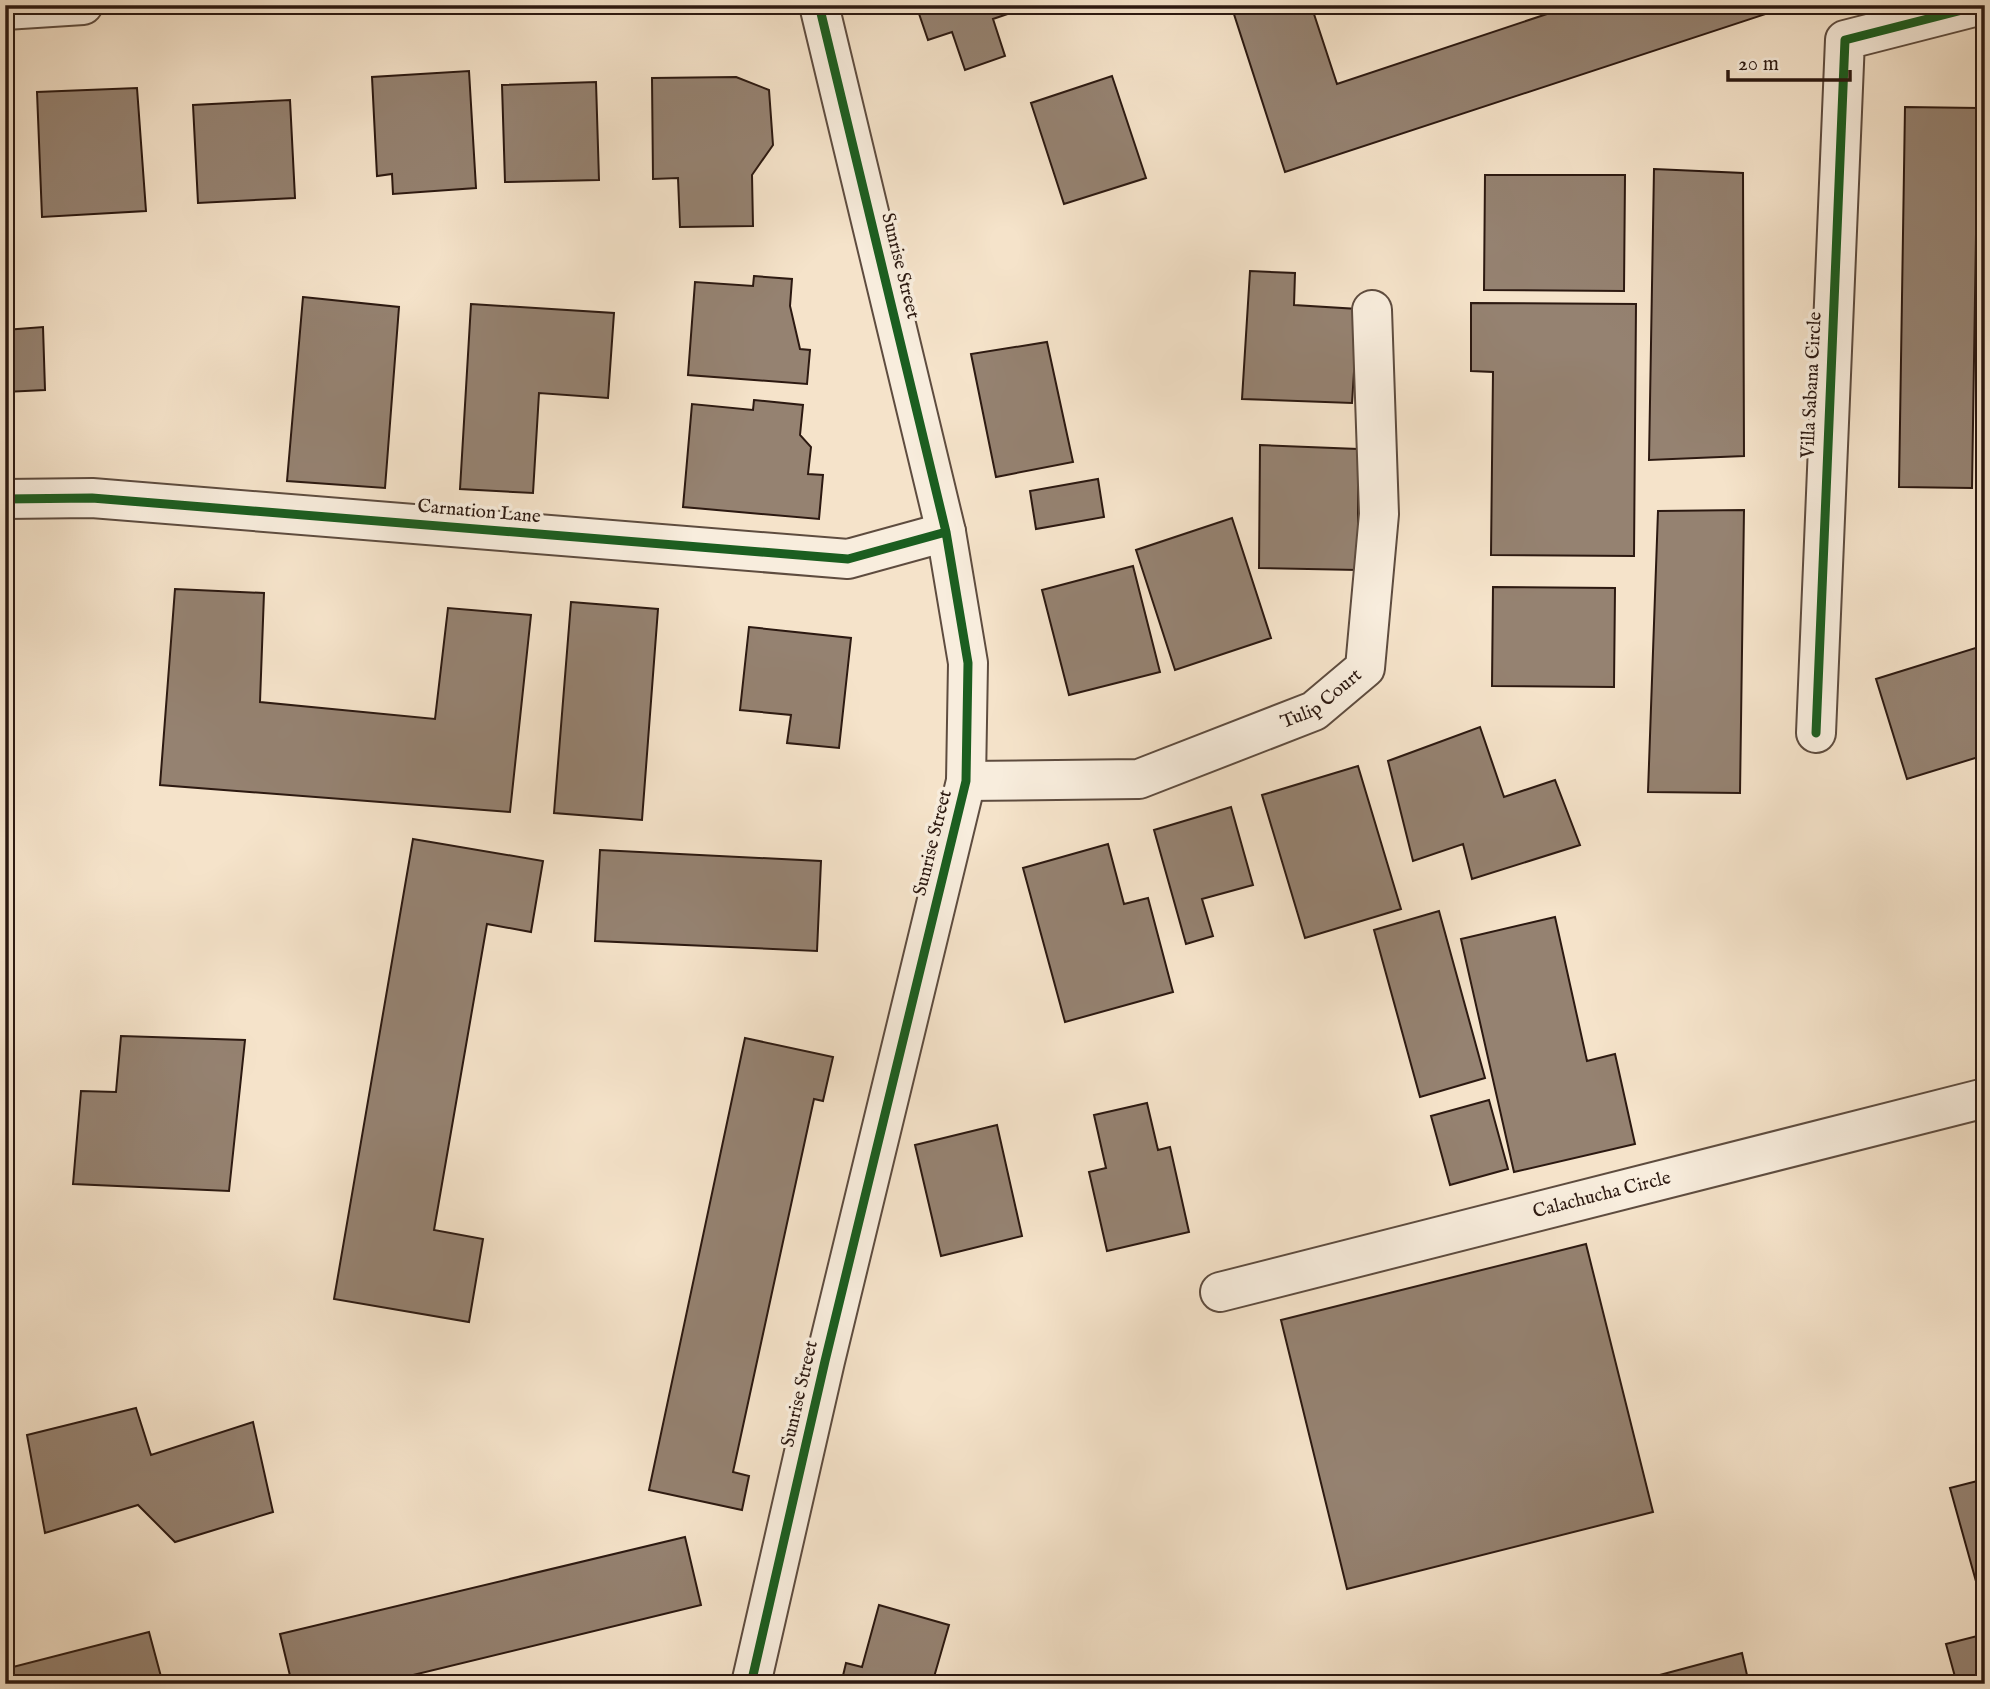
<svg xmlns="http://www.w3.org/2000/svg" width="1990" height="1689" font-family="'IM FELL English',serif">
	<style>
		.building { fill: #958271; stroke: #2c1911; stroke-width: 2 }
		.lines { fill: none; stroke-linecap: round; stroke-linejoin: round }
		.minor-casing { stroke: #5e4c3f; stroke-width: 42 }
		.minor { stroke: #f8eddd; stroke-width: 38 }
		.cycleway-casing { stroke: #f8eddd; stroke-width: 13 }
		.cycleway { stroke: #1b5e20; stroke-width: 9 }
		.labels { text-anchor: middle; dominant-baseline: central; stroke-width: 7; stroke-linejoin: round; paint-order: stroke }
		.street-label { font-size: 19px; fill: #2c1911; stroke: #f8eddd }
	</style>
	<rect width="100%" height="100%" fill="#f5e3ca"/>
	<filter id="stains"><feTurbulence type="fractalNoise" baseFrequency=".00286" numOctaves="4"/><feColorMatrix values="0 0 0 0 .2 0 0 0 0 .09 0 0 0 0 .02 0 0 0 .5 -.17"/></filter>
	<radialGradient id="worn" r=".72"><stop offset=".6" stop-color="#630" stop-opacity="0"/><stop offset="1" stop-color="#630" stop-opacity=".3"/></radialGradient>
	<path class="building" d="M916,5H1034L993,19L1005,56L965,70L952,32L928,40Z
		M1231,5H1311L1337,84L1574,5H1793L1285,172Z
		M469,71L476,188L393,194L392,174L377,176L372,77Z
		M1112,76L1146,178L1064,204L1031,103Z
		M736,77L769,90L773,145L752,175L753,226L680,227L678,178L653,179L652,78Z
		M596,82L599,180L505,182L502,85Z
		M137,88L146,211L42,217L37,92Z
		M290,100L295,198L198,203L193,105Z
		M1905,107L1978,108L1972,488L1899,487Z
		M1654,169L1743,173L1744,456L1649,460Z
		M1485,175H1625L1624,291L1484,290Z
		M1250,271L1295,273L1294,305L1358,309L1352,403L1242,399Z
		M754,276L792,279L790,306L800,349L810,350L807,384L688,375L695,282L753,286Z
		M303,297L399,307L385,488L287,481Z
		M1471,303L1636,304L1634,556L1491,555L1493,372L1471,371Z
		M471,304L614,313L608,398L539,393L533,493L460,489Z
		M43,327L45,390L5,392V330Z
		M1047,342L1073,462L996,477L971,354Z
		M754,400L803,405L800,435L811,447L808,474L823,475L819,519L683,507L692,404L753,410Z
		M1260,445L1358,449V570L1259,568Z
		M1098,479L1104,517L1036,529L1030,491Z
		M1744,510L1740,793L1648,792L1658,511Z
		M1232,518L1271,638L1175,670L1136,550Z
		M1133,566L1160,672L1069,695L1042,590Z
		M1493,587L1615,588L1614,687L1492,686Z
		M175,589L264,593L260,702L435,719L448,608L531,615L510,812L160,785Z
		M571,602L658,609L642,820L554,813Z
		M749,627L851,638L839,748L787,743L791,715L740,710Z
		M1985,645V755L1907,779L1876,679Z
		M1480,727L1504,797L1555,780L1580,845L1472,879L1463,844L1413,861L1388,761Z
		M1358,766L1401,909L1305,938L1262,795Z
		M1231,807L1253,885L1202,899L1213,936L1186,944L1154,830Z
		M413,839L543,861L531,932L487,924L434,1230L483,1239L469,1322L334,1299Z
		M1108,844L1124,904L1148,898L1173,992L1065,1022L1023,868Z
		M600,850L821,861L817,951L595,941Z
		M1439,911L1485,1078L1420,1097L1374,930Z
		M1555,917L1587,1061L1615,1054L1635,1144L1514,1172L1461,939Z
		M121,1036L245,1040L229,1191L73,1184L81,1091L116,1092Z
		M745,1038L833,1057L823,1101L814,1099L733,1472L749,1476L742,1510L649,1490Z
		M1489,1100L1508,1169L1450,1185L1431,1116Z
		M1147,1103L1158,1150L1170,1147L1189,1232L1107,1251L1089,1172L1106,1168L1094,1115Z
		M997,1125L1022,1236L941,1256L915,1145Z
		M1586,1244L1653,1512L1347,1589L1281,1320Z
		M136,1408L151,1455L253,1422L273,1512L175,1542L138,1505L45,1533L27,1435Z
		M1985,1479V1582L1977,1585L1950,1488Z
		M685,1537L701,1605L376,1684H292L280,1634Z
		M879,1605L949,1625L932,1684H841L846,1663L862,1667Z
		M149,1632L163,1684H5V1669Z
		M1985,1634V1684H1957L1946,1644Z
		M1742,1653L1749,1684H1626Z"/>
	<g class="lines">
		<g class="minor-casing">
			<g id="minor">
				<path d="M5,10L83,5"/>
				<path d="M5,499L92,498L848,559L946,532"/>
				<path d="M1816,733L1845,40L1982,5"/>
				<path id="s1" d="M966,781L1139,779L1314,711L1365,668L1379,514L1372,310"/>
				<path id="s2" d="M1220,1292L1985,1098"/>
				<path d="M751,1684L825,1361L966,781L968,663L946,532L819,5"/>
			</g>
		</g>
		<use href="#minor" class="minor"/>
		<g class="cycleway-casing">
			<path id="cycleway" d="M5,499L92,498L848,559L946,532
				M1816,733L1845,40L1982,5
				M751,1684L825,1361L966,781L968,663L946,532L819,5"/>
		</g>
		<use href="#cycleway" class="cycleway"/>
	</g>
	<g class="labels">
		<g class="street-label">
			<text transform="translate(900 266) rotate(76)">Sunrise Street</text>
			<text transform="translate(1812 385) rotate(-87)">Villa Sabana Circle</text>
			<text transform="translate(479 512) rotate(5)">Carnation Lane</text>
			<text stroke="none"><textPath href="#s1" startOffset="373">Tulip Court</textPath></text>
			<text transform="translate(933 843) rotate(-76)">Sunrise Street</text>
			<text stroke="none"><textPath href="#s2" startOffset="394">Calachucha Circle</textPath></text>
			<text transform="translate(800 1394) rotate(-77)">Sunrise Street</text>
		</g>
	</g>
	<rect width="1990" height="1689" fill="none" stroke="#f5e3ca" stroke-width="28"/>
	<rect x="7" y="7" width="1976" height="1675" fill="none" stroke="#2c1911" stroke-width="3.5"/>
	<rect x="14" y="14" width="1962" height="1661" fill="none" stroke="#2c1911" stroke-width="2"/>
	<path d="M1728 70v10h122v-10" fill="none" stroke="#2c1911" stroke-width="3.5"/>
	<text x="1738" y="70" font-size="21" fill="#2c1911" stroke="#f8eddd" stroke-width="5" paint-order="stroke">20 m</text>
	<rect width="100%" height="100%" filter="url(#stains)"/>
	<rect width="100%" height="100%" fill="url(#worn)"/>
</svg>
